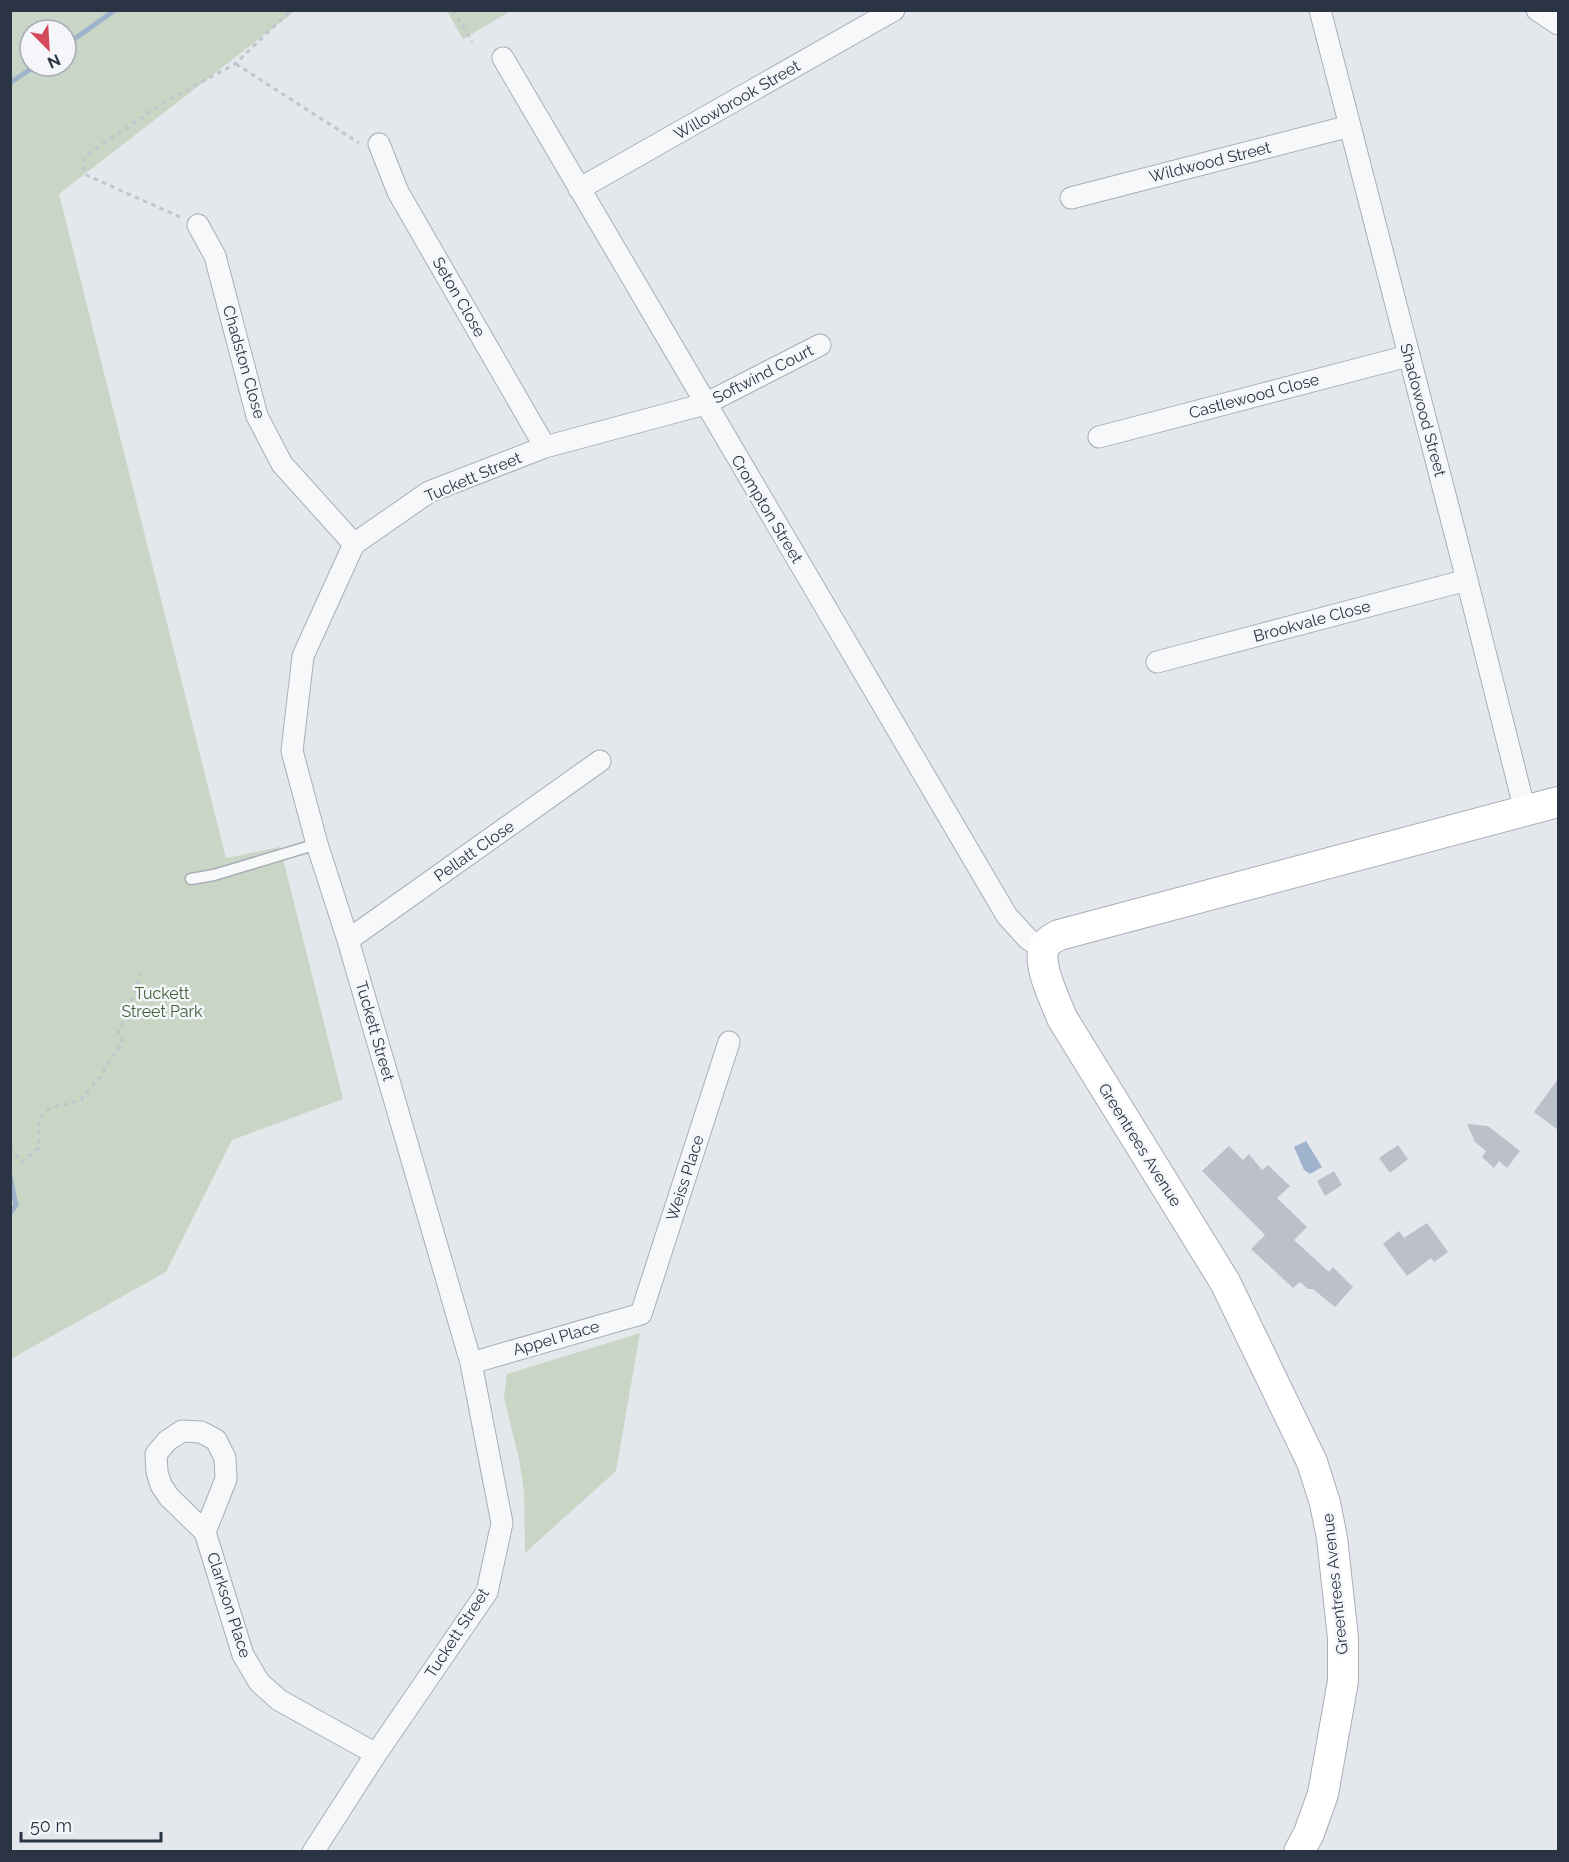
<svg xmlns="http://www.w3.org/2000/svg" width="1569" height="1862" font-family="Raleway,sans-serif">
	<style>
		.green { fill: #c9d6c5; fill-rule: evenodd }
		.water { fill: #9fb4cc }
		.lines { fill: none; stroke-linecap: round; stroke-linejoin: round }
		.stream { stroke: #9fb4cc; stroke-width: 5 }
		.building { fill: #bbc0ca }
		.lane-casing { stroke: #a9aeb7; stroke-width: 13 }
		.street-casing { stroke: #a9aeb7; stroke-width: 23 }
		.secondary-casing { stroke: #a9aeb7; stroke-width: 32 }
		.path { stroke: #c2c5cb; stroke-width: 3; stroke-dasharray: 4.5 4.5; stroke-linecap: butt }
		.lane { stroke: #f7f8fa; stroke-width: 10 }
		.street { stroke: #f7f8fa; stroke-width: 21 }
		.secondary { stroke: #fff; stroke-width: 30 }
		.labels { text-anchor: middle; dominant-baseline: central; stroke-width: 5; stroke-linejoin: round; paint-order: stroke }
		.street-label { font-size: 16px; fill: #2b3445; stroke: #f4f6f9 }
		.park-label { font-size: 16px; fill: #3f6138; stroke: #f4f6f9 }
	</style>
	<rect width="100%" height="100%" fill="#e4e7ec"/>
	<path class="green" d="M10,11H295L59,194L226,858L280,847L343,1099L232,1140L166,1272L11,1359ZM30,30H66V66H30Z
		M509,11V12L463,39L447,11Z
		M640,1333L616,1471L525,1553L524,1492L519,1459L504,1398L507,1374Z"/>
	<path class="water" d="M1306,1141L1322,1167L1310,1174L1304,1170L1294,1147Z"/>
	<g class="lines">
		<path class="stream" d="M66,45L115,10
			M10,83L35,66
			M10,1176L16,1205L10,1213"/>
	</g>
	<path class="building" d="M1558,1079V1130L1534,1112Z
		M1467,1124L1488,1126L1520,1151L1507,1168L1499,1161L1494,1168L1482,1157L1486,1151L1475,1142Z
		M1398,1145L1408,1159L1390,1173L1379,1158Z
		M1229,1146L1243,1160L1249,1154L1262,1170L1268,1165L1290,1186L1277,1198L1307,1227L1294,1240L1329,1272L1333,1267L1353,1287L1335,1307L1313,1289H1308L1300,1282L1293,1288L1251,1249L1265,1235L1202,1171Z
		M1334,1171L1342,1185L1325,1196L1317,1181Z
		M1427,1223L1448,1252L1434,1262L1431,1258L1407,1276L1383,1244L1399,1231L1404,1238Z"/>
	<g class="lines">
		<g class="lane-casing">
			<path id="lane" d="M191,879L214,875L317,844"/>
		</g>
		<g class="street-casing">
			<path id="street" d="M1320,10L1467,580L1525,811
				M1537,10L1558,24
				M503,58L1007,916L1028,939L1043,949
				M379,144L398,192L545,447
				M579,189L894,10
				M1071,198L1350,126
				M198,225L215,256L257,416L282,464L354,544
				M1099,437L1408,356
				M1157,662L1467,580
				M348,940L600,761
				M471,1363L641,1314L729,1042
				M205,1532L226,1479L225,1458L216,1440L201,1432L182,1431L167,1441L156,1454L157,1472L161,1485L169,1497L205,1532L243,1655L259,1682L279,1700L376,1754
				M313,1852L376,1754L487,1592L502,1523L471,1363L348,940L317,844L292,751L303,656L354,544L429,492L545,447L705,404L820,345"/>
		</g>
		<g class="secondary-casing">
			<path id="secondary" d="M1299,1852L1309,1833L1323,1794L1343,1681V1638L1332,1538L1325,1503L1312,1462L1225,1282L1062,1018C1056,1002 1037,965 1044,948C1047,941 1053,938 1059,935L1558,802"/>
		</g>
		<path class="path" d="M453,10L472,42
			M236,64L359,143
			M180,217L84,174L83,162L91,152L163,103L235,64L287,14L293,10
			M10,1148L22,1162L39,1148V1118L50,1108L81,1100L103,1073L112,1057L123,1043L118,1032L127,1014L141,974"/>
		<use href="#lane" class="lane"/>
		<use href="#street" class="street"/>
		<use href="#secondary" class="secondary"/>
	</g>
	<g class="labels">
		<g class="street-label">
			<text transform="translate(737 100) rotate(-30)">Willowbrook Street</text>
			<text transform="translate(1210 162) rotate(-14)">Wildwood Street</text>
			<text transform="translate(459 297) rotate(60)">Seton Close</text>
			<text transform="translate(244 362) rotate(74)">Chadston Close</text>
			<text transform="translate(763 374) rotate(-27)">Softwind Court</text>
			<text transform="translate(1254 396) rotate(-15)">Castlewood Close</text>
			<text transform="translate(1423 410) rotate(75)">Shadowood Street</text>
			<text transform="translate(473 477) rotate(-23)">Tuckett Street</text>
			<text transform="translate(767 509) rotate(59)">Crompton Street</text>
			<text transform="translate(1312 621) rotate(-15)">Brookvale Close</text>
			<text transform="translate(474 851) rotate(-35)">Pellatt Close</text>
			<text transform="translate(375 1031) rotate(74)">Tuckett Street</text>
			<text transform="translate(1140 1145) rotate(58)">Greentrees Avenue</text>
			<text transform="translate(685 1178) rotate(-72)">Weiss Place</text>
			<text transform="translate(556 1338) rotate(-16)">Appel Place</text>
			<text transform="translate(1335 1584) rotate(-96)">Greentrees Avenue</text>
			<text transform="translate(229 1605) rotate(72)">Clarkson Place</text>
			<text transform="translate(457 1633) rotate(-57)">Tuckett Street</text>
		</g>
		<g class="park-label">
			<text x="162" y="993">Tuckett<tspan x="162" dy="18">Street Park</tspan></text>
		</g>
	</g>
	<rect width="1569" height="1862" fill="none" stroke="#2b3445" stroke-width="24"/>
	<g transform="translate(48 48) rotate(156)"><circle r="28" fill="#f4f6f9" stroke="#a4a8b1" stroke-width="1.5"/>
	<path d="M0-4.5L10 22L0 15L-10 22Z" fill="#d1495b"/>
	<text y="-9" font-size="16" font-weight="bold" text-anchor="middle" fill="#2b3445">N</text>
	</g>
	<path d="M21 1832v9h140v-9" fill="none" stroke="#2b3445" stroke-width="3"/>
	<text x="30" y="1832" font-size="18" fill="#2b3445" stroke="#f4f6f9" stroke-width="4.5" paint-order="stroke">50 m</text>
</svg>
